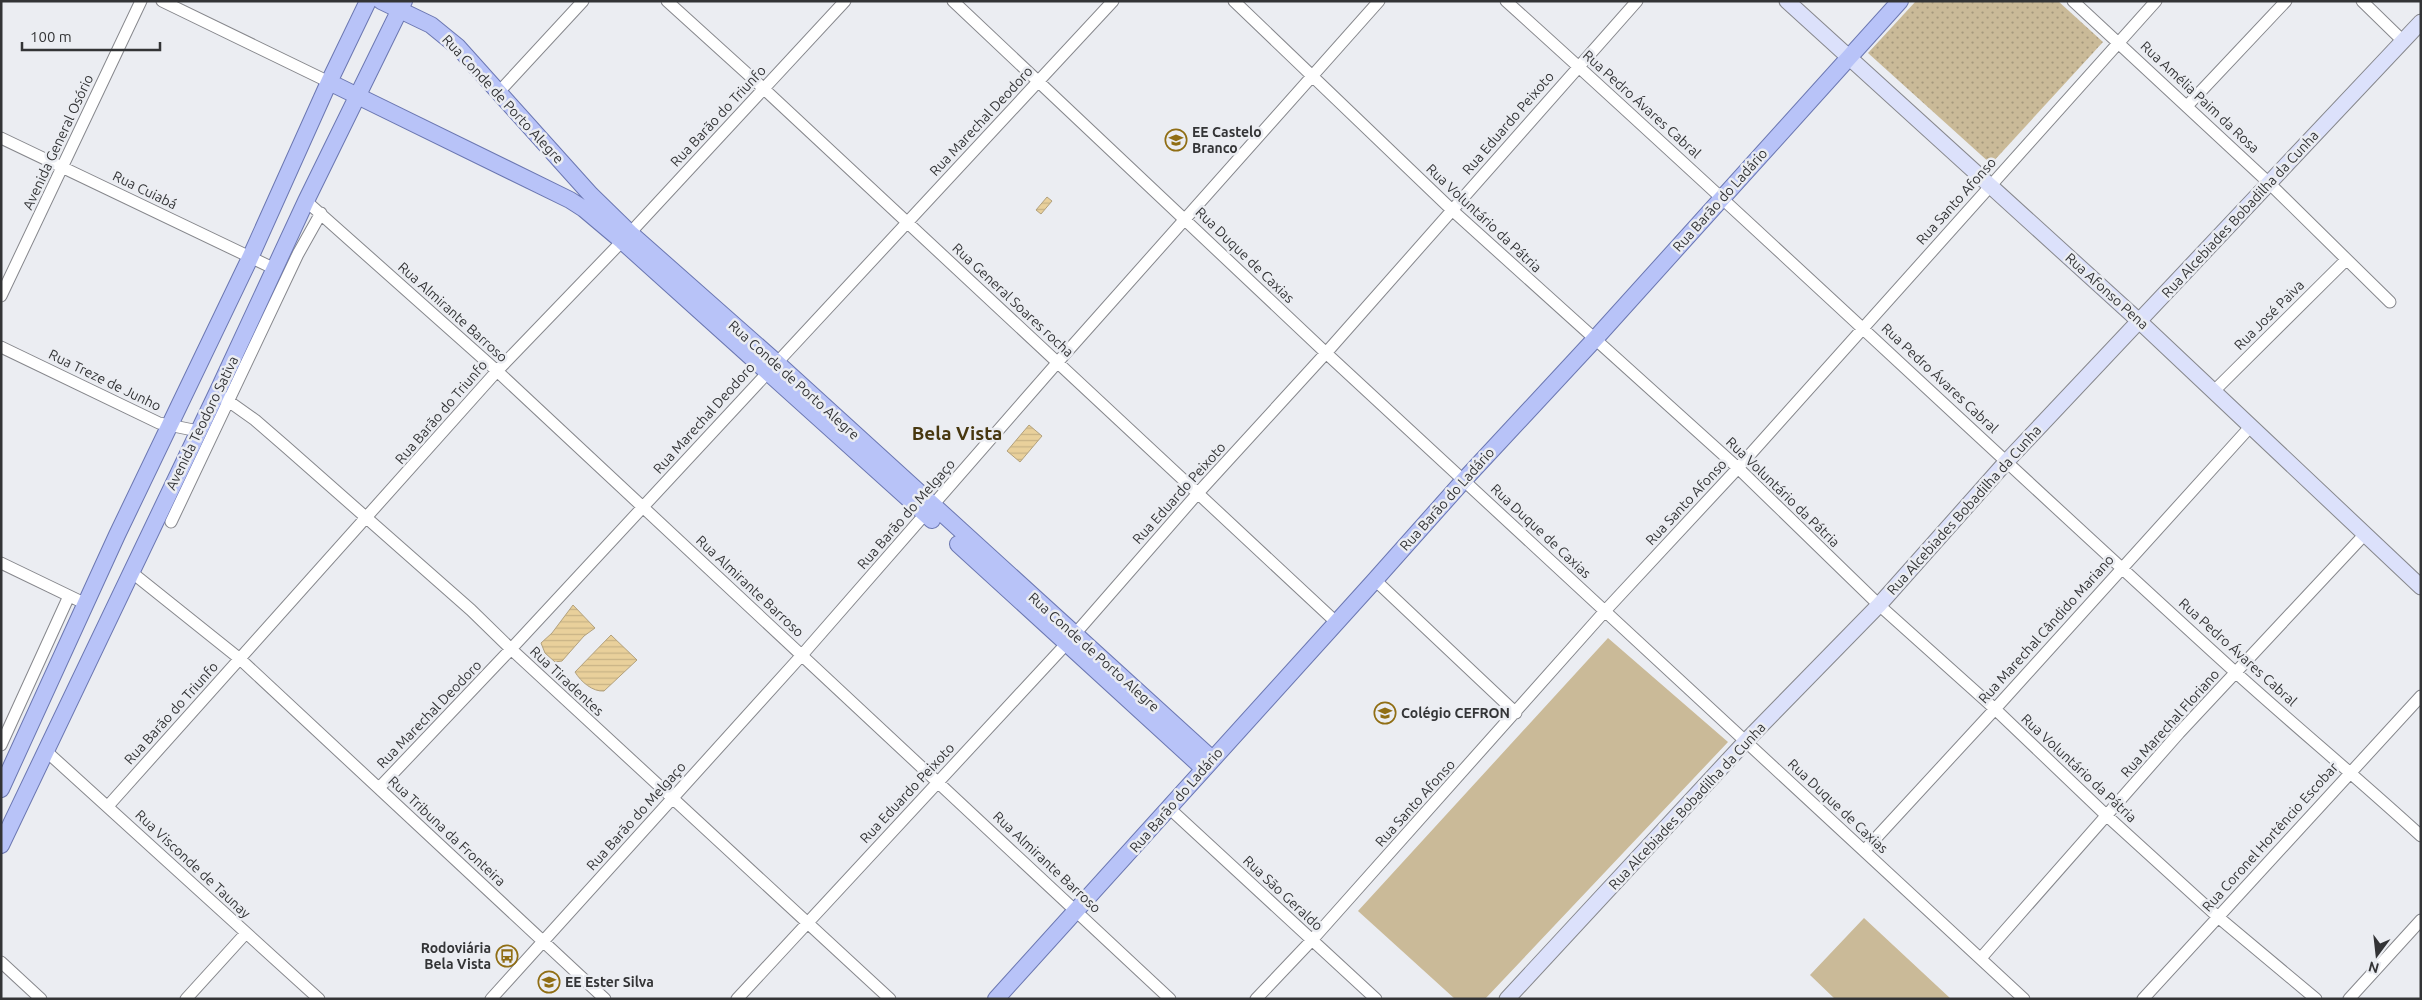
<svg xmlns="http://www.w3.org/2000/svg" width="2422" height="1000" font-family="Ubuntu,sans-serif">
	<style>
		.grass { fill: #caba98 }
		.park { fill: url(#park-dots) }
		.water { fill: url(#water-rules); stroke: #b2a17d }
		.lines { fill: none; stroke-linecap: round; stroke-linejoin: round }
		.street-casing { stroke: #86878c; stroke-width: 13 }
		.secondary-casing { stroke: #86878c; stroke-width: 17 }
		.primary-casing { stroke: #6b77b1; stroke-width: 18 }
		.street { stroke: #fff; stroke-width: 11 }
		.secondary { stroke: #dce1fb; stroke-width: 15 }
		.primary { stroke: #b8c3f8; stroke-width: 16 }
		.labels { text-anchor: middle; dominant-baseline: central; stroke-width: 5; stroke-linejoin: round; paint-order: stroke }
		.street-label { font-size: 14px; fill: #333436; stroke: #ebedf2 }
		.poi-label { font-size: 14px; font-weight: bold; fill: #333436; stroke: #ebedf2; text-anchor: start }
		.district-label { font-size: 19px; font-weight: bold; fill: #47370f; stroke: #ebedf2 }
	</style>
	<defs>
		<pattern id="park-dots" width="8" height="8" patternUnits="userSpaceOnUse" patternTransform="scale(1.25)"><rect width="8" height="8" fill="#caba98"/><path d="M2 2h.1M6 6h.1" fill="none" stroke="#a5987d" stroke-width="1.8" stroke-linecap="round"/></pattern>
		<pattern id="water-rules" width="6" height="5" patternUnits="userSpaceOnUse" patternTransform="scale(1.25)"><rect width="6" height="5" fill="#e9d09b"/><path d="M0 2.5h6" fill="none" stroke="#c8b386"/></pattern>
	</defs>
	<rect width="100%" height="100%" fill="#ebedf2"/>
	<path class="grass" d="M1608,638L1728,742L1485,999H1455L1358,911Z
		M1864,918L1951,999H1835L1810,975Z"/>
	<path class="park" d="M1916,1H2058L2103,42L1991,164L1868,53Z"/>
	<path class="water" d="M1047,197L1052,201L1041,214L1036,210Z
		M1029,425L1042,436L1020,462L1007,451Z
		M573,605L595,628L584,636L562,661L555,662L545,653L541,643L552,633Z
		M611,635L637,660L604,691C593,692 581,682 575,672Z"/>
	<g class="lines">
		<g class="street-casing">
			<path id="street" d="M162,1L329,82
				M667,1L763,88L1337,623
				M953,1L1326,353L2024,999
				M1234,1L1452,210L1738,468L1879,605L1995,709L2107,816L2218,917L2316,999
				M1506,1C1751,222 1990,449 2234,671C2296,727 2360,780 2421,836
				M2073,1L2269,183L2390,302
				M2362,1L2403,41
				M498,93L583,1
				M2187,106L2286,1
				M1,138L275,269
				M306,201L497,371L1170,999
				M1,296L141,1
				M1,347L159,423L198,431
				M2214,391L2346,260
				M217,393L255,420L285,446L471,610L511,649L890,999
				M171,522L298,254L321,213
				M1,563L86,604
				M130,571L240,659L605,999
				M1375,580L1516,713
				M1,745L69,596
				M46,751L319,999
				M379,788L511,649L1113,1
				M108,806L497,371L630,233L845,1
				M1169,808L1376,999
				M1864,851L1995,709L2250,427
				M1981,958L2179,733L2365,534
				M1,962L41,999
				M186,999L246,933
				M491,999L802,655L1057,363L1379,1
				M737,999L1068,642L1198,493L1326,353L1637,1
				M1256,999L1312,940L1605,611L1738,468L2156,1
				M2143,999L2421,696
				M2349,999L2421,920"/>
		</g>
		<g class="secondary-casing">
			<path id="secondary" d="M1787,1L2139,321L2421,587
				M1507,999L1746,741L1879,605L2007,461L2421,22"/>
		</g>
		<g class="primary-casing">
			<path id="primary" d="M381,1L431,25L458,47L591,195L630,233L776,362L1212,759
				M329,82L570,200L584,209L622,241L932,520
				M958,544L1203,768
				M1,789L117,535L250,258L329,82L368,1
				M1,845L217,393L306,201L404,1
				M996,999L1375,580L1464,480L1595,339L1900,1"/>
		</g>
		<use href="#street" class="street"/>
		<use href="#secondary" class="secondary"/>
		<use href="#primary" class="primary"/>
	</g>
	<defs>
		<g id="school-ring" transform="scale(1.125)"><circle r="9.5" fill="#ebedf2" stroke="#906e14" stroke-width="1.5"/><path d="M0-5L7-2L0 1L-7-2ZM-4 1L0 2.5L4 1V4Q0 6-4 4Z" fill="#906e14"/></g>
		<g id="bus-ring" transform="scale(1.125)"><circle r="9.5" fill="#ebedf2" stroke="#906e14" stroke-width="1.5"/><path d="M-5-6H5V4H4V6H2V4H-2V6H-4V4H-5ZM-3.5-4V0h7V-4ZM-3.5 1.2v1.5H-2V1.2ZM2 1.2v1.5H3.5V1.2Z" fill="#906e14"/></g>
	</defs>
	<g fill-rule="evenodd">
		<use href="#school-ring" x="1176" y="140"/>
		<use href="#school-ring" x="1385" y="713"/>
		<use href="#bus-ring" x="507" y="956"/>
		<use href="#school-ring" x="549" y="982"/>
	</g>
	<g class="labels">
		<g class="street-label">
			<text transform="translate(2200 97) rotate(43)">Rua Amélia Paim da Rosa</text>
			<text transform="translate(503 99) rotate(47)">Rua Conde de Porto Alegre</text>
			<text transform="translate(1642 104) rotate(42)">Rua Pedro Ávares Cabral</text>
			<text transform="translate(718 116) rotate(-47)">Rua Barão do Triunfo</text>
			<text transform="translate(981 121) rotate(-47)">Rua Marechal Deodoro</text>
			<text transform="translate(1508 123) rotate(-49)">Rua Eduardo Peixoto</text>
			<text transform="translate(58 142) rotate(-65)">Avenida General Osório</text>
			<text transform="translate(145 190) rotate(26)">Rua Cuiabá</text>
			<text transform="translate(1720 200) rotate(-48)">Rua Barão do Ladário</text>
			<text transform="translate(1956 201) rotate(-48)">Rua Santo Afonso</text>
			<text transform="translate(2240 214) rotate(-47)">Rua Alcebiades Bobadilha da Cunha</text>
			<text transform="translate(1484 218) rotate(43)">Rua Voluntário da Pátria</text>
			<text transform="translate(1245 255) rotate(44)">Rua Duque de Caxias</text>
			<text transform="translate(2107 291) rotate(42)">Rua Afonso Pena</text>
			<text transform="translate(1013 300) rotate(43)">Rua General Soares rocha</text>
			<text transform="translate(453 312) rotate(42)">Rua Almirante Barroso</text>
			<text transform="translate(2269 315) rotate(-45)">Rua José Paiva</text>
			<text transform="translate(1940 378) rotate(43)">Rua Pedro Ávares Cabral</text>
			<text transform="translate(105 380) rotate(26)">Rua Treze de Junho</text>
			<text transform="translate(794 380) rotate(42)">Rua Conde de Porto Alegre</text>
			<text transform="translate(441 412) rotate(-49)">Rua Barão do Triunfo</text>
			<text transform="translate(704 418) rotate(-48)">Rua Marechal Deodoro</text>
			<text transform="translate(202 423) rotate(-64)">Avenida Teodoro Sativa</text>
			<text transform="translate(1783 492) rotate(44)">Rua Voluntário da Pátria</text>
			<text transform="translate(1179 493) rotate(-48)">Rua Eduardo Peixoto</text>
			<text transform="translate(1447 499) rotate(-48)">Rua Barão do Ladário</text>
			<text transform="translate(1686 502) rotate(-47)">Rua Santo Afonso</text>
			<text transform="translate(1964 510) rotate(-48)">Rua Alcebiades Bobadilha da Cunha</text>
			<text transform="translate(906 514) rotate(-49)">Rua Barão do Melgaço</text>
			<text transform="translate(1541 531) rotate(43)">Rua Duque de Caxias</text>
			<text transform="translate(750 586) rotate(43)">Rua Almirante Barroso</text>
			<text transform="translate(2046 629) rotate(-48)">Rua Marechal Cândido Mariano</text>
			<text transform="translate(1094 652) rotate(42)">Rua Conde de Porto Alegre</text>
			<text transform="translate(2238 652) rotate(42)">Rua Pedro Ávares Cabral</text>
			<text transform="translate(567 681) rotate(43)">Rua Tiradentes</text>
			<text transform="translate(171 713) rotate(-48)">Rua Barão do Triunfo</text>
			<text transform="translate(429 714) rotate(-46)">Rua Marechal Deodoro</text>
			<text transform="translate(2170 723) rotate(-48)">Rua Marechal Floriano</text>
			<text transform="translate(2079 768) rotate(43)">Rua Voluntário da Pátria</text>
			<text transform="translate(907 793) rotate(-47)">Rua Eduardo Peixoto</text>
			<text transform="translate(1176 800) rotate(-49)">Rua Barão do Ladário</text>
			<text transform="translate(1415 803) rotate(-48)">Rua Santo Afonso</text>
			<text transform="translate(1687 806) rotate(-47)">Rua Alcebiades Bobadilha da Cunha</text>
			<text transform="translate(1838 806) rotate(43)">Rua Duque de Caxias</text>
			<text transform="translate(636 816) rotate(-48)">Rua Barão do Melgaço</text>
			<text transform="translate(447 831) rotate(43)">Rua Tribuna da Fronteira</text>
			<text transform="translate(2270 837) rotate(-48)">Rua Coronel Hortêncio Escobar</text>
			<text transform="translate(1047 862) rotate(43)">Rua Almirante Barroso</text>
			<text transform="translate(193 864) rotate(43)">Rua Visconde de Taunay</text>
			<text transform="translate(1283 893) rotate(43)">Rua São Geraldo</text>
		</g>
		<g class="poi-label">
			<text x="1192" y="132">EE Castelo<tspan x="1192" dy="16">Branco</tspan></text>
			<text x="1401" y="713">Colégio CEFRON</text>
			<text x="491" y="948" text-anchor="end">Rodoviária<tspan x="491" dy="16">Bela Vista</tspan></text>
			<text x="565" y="982">EE Ester Silva</text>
		</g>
		<g class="district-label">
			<text x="957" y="433">Bela Vista</text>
		</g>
	</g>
	<rect width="2422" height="1000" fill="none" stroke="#333436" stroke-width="5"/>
	<g transform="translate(2377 955) rotate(195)" stroke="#ebedf2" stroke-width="4" paint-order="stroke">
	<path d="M0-4L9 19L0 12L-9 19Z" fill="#333436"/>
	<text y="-8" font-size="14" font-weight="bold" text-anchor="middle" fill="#333436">N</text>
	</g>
	<path d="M22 42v8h138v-8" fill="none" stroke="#333436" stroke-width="2.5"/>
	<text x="30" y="42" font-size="15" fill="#333436" stroke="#ebedf2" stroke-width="4" paint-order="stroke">100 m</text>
</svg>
